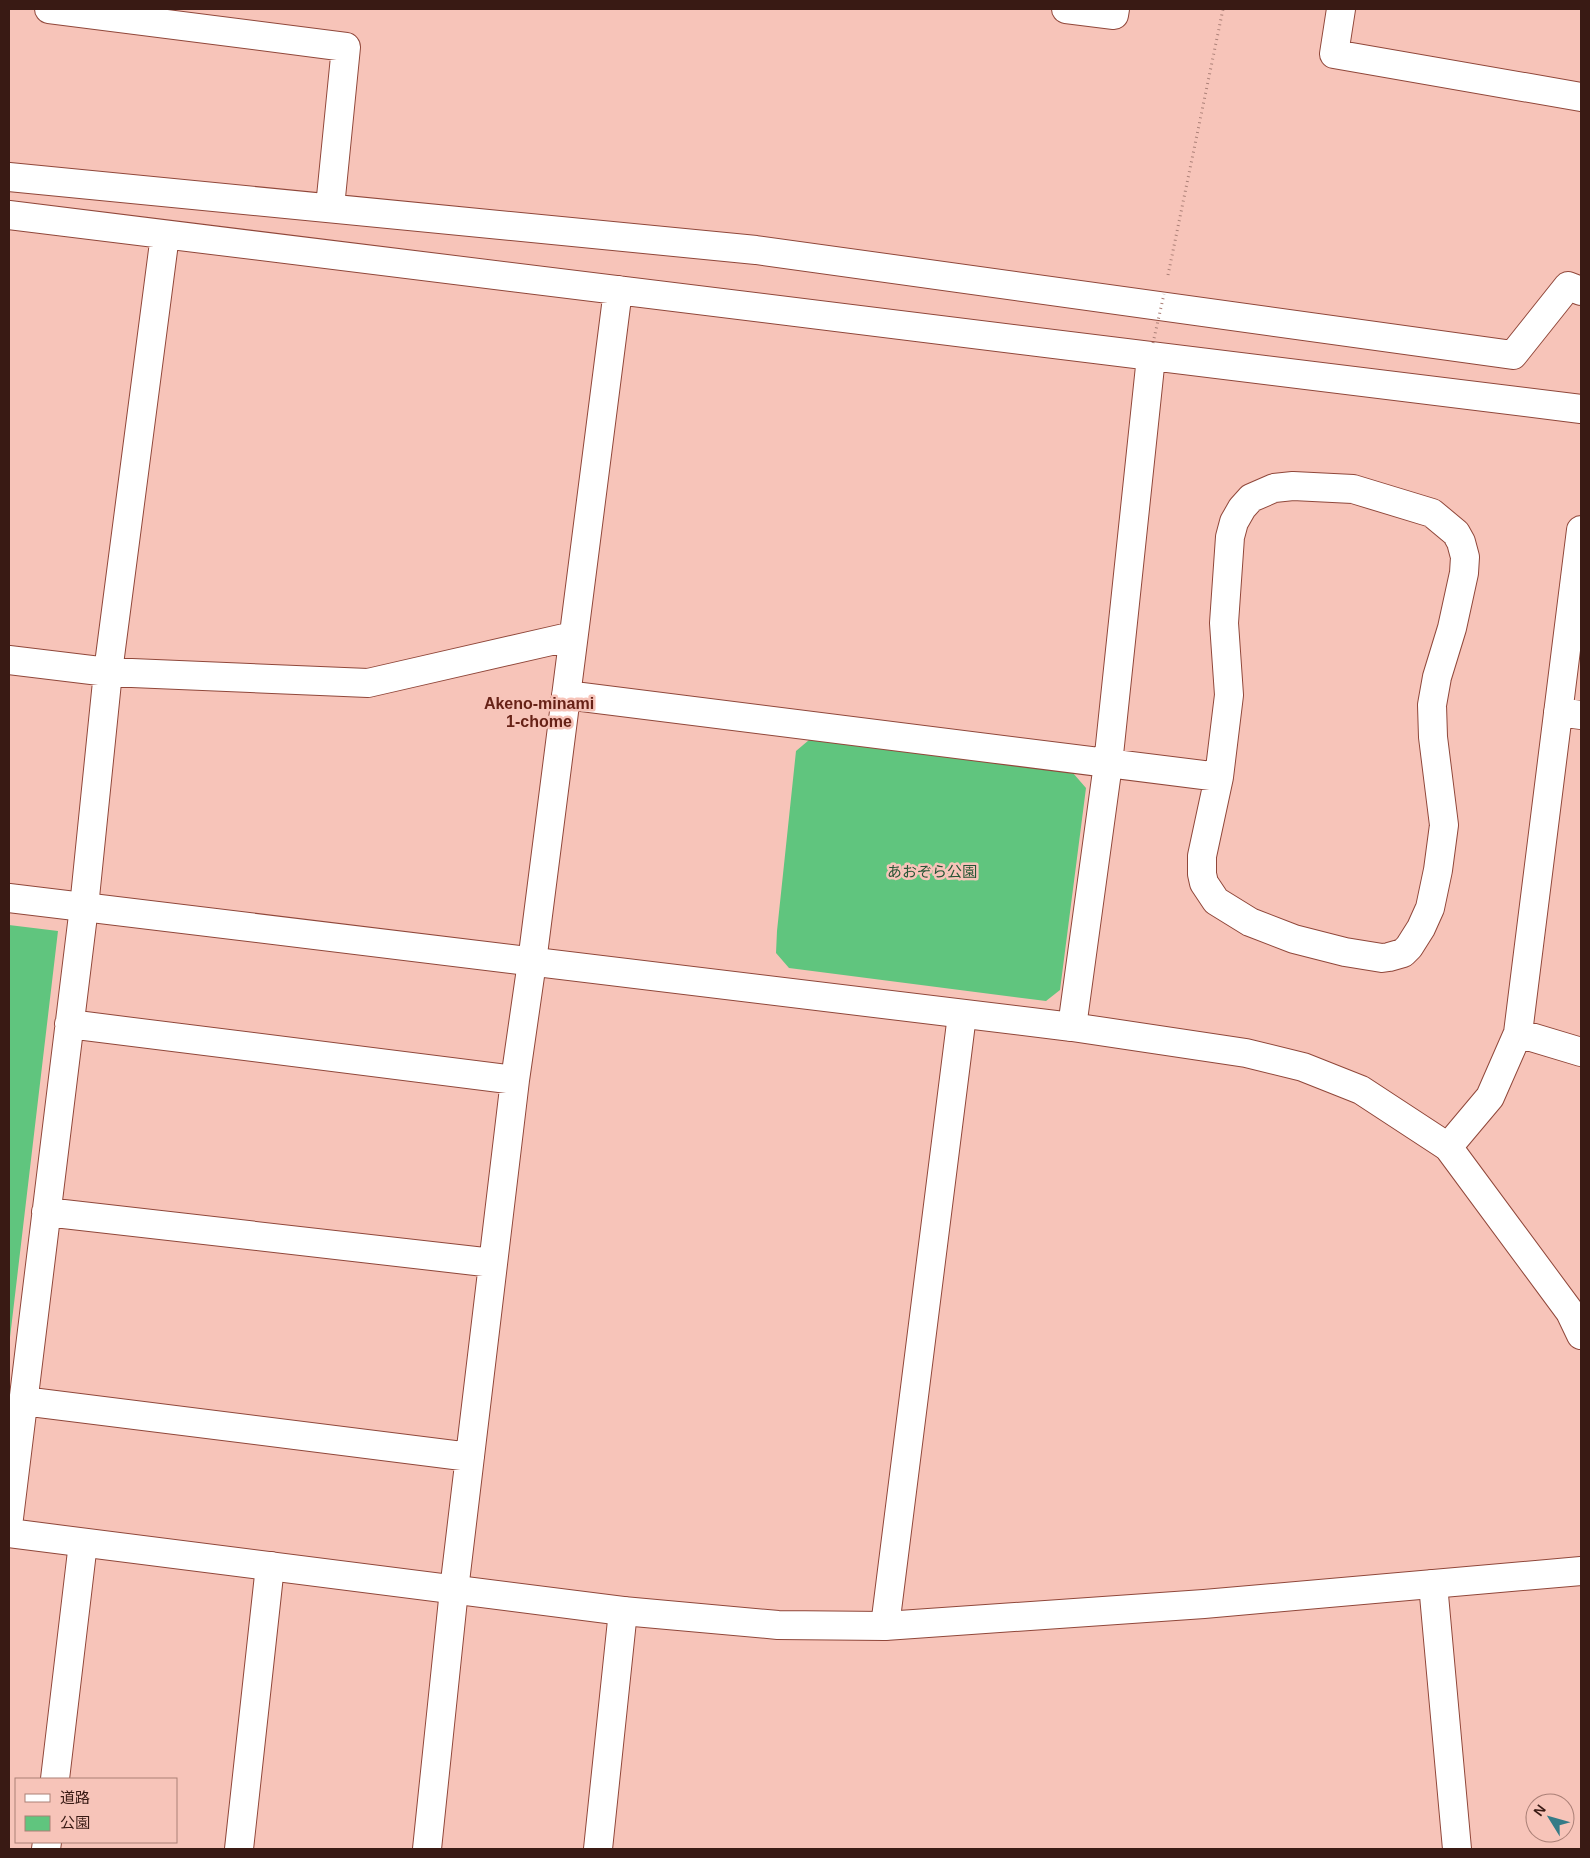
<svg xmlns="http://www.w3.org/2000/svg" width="1590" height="1858" font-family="Arial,'Noto Sans JP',sans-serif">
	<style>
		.green { fill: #60c57e }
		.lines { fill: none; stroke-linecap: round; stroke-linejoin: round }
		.street-casing { stroke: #90473a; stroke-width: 30 }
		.secondary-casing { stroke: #90473a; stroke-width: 30 }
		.path { stroke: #ac8178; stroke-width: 3; stroke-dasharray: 1 4; stroke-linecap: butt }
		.street { stroke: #fff; stroke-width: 28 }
		.secondary { stroke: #fff; stroke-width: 28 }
		.path-bridge { stroke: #ac8178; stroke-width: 3; stroke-dasharray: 1 4; stroke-linecap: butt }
		.labels { text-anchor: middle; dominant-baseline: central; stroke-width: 5; stroke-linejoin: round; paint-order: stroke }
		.park-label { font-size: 15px; fill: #275535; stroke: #f7c4b9 }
		.neighbourhood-label { font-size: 16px; font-weight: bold; fill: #672217; stroke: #f7c4b9 }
	</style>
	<rect width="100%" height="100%" fill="#f7c4b9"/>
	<path class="green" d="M809,740L1073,773L1086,788L1060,990L1046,1001L789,968L776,953L777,931L796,751Z
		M9,925L58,931L9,1346Z"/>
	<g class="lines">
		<g class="street-casing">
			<path id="street" d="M49,9L346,47L330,207
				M1066,9L1114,15L1115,9
				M1341,9L1334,54L1581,97
				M9,177L756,250L1513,355L1568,286L1581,291
				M9,215L1581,409
				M9,660L108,672L368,683L573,636
				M566,695L1219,777L1229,695L1224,623L1230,537L1234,522L1242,508L1251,498L1274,488L1293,486L1353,489L1432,513L1456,533L1461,542L1465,557L1464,573L1452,628L1437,677L1432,705L1433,737L1444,825L1438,870L1430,908L1421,928L1409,947L1403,953L1389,957L1382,958L1345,952L1294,939L1250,922L1216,901L1204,883L1202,874V856L1219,777
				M1558,712L1581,715
				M69,1024L515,1080
				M1072,1027L1108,764L1151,357
				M1518,1033L1581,1052
				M1448,1147L1490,1097L1518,1033L1581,530
				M46,1212L493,1263
				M23,1401L470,1457
				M9,1518L84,907L108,672L165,235
				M1433,1584L1457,1849
				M885,1626L962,1015
				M55,1779L83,1543
				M46,1849L47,1842
				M239,1849L270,1566
				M427,1849L454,1590L515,1080L532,962L618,290
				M598,1849L623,1611"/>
		</g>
		<g class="secondary-casing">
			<path id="secondary" d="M9,898L1072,1027L1246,1053L1303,1067L1361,1090L1448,1147L1570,1312L1581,1335
				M9,1533L623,1611L778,1625L885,1626L1204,1604L1581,1571"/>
		</g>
		<path class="path" d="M1168,275L1223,9"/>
		<use href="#street" class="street"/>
		<use href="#secondary" class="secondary"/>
		<path class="path-bridge" d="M1153,343L1164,294"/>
	</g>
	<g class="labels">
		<g class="park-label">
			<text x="932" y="871">あおぞら公園</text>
		</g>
		<g class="neighbourhood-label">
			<text x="539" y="703">Akeno-minami<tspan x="539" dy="18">1-chome</tspan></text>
		</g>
	</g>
	<rect width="1590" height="1858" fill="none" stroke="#391a14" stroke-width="20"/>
	<rect x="15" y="1778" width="162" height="65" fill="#f7c4b9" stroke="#ab8077"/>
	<rect x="25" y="1794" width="25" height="8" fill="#ffffff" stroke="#ab8077"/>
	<text x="60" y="1803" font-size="15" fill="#391a14">道路</text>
	<rect x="25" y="1816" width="25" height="15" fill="#60c57e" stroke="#ab8077"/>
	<text x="60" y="1828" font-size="15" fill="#391a14">公園</text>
	<g transform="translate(1550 1818) rotate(307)"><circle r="24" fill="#f7c4b9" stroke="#ab8077"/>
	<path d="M0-4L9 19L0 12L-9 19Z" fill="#357b87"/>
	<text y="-8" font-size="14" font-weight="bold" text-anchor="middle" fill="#391a14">N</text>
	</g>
</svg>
